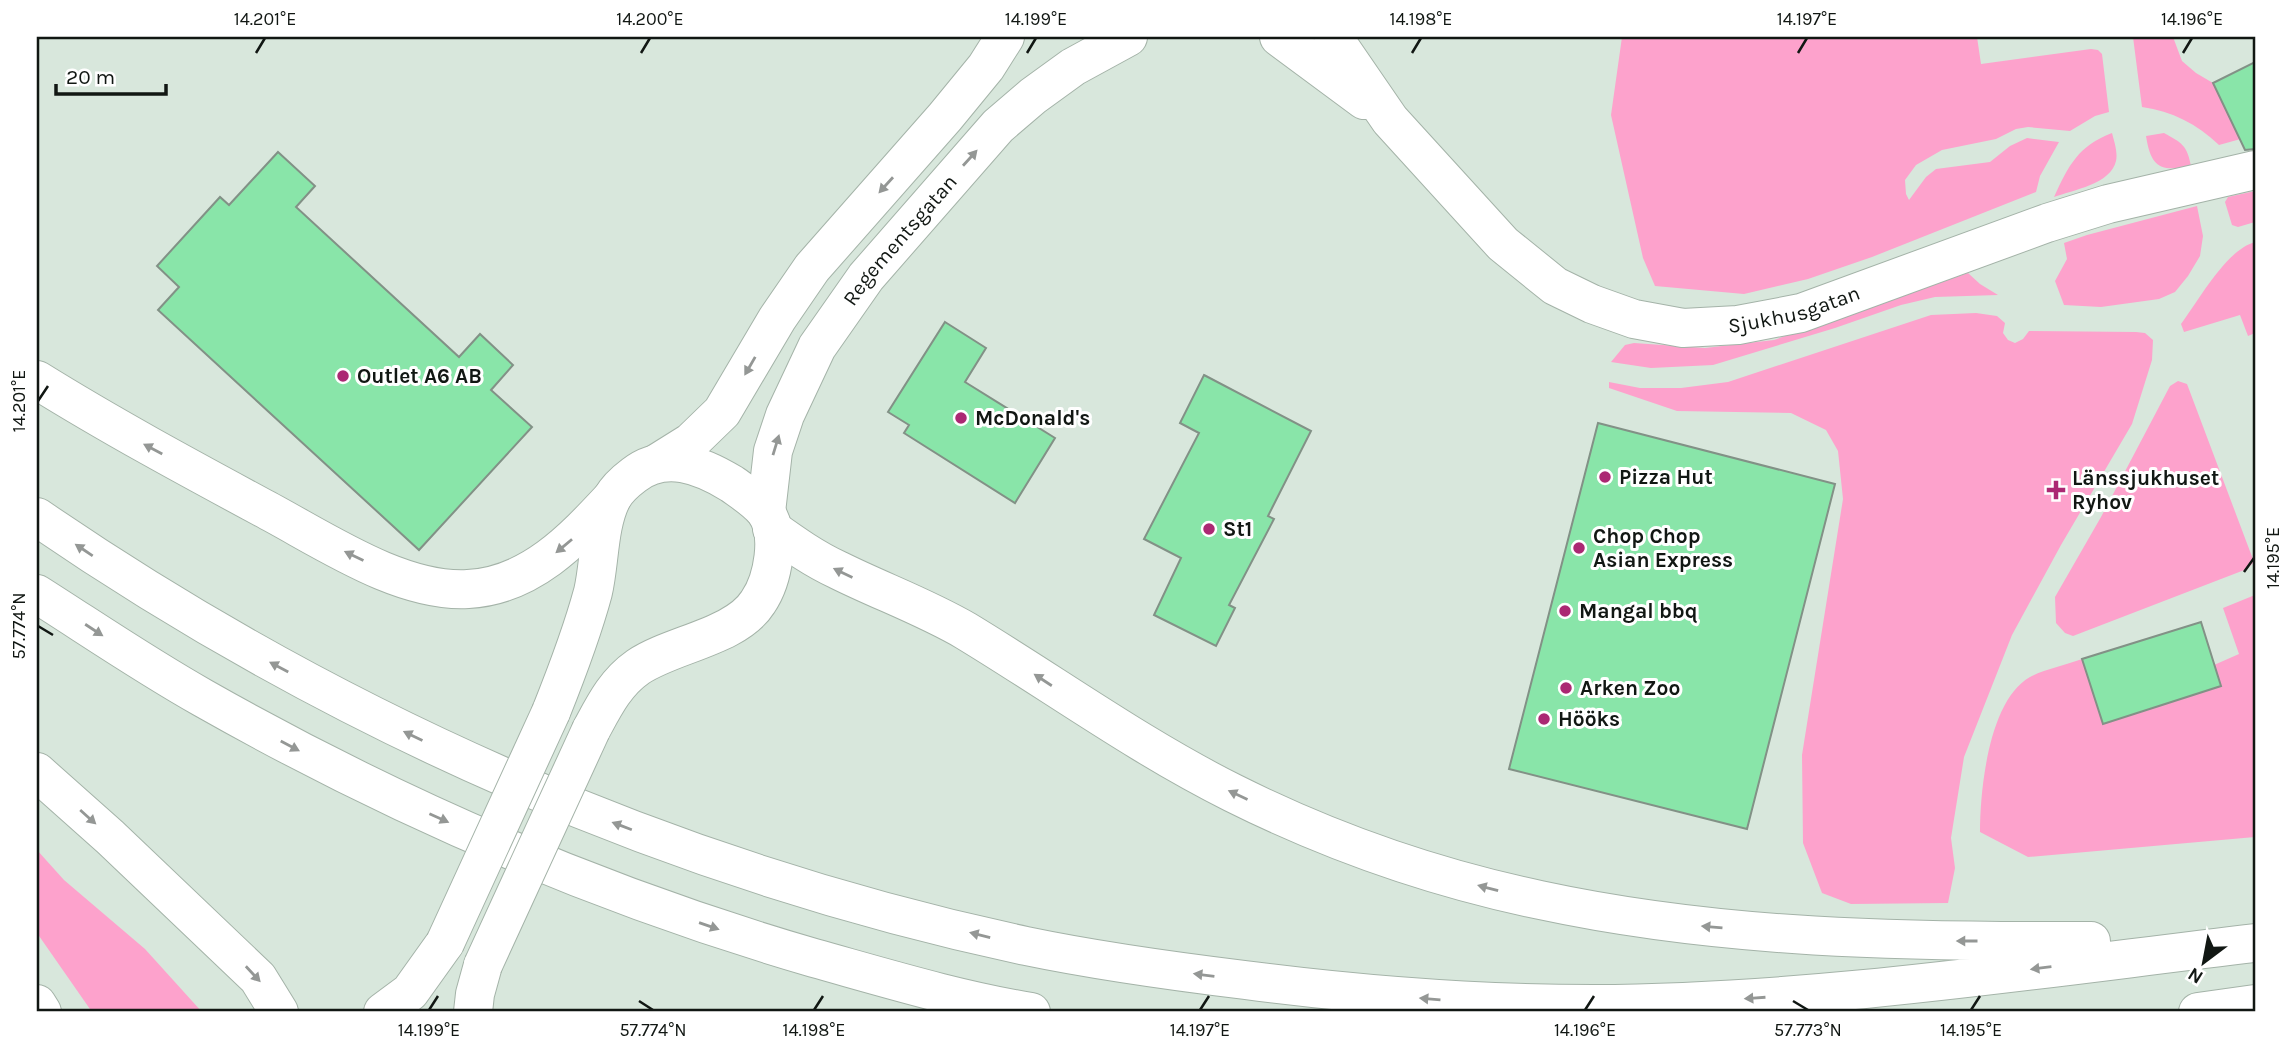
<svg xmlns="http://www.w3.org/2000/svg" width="2292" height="1049" font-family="Karla,sans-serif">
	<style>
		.green { fill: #fda2cc }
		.building { fill: #89e5a9; stroke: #829186; stroke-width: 2 }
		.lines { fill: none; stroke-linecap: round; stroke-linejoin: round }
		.minor-casing { stroke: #a4b3a8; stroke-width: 40 }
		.tertiary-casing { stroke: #a4b3a8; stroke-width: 40 }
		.motorway-casing { stroke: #a4b3a8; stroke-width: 40 }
		.minor { stroke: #fff; stroke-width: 38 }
		.tertiary { stroke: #fff; stroke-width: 38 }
		.motorway { stroke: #fff; stroke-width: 38 }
		.tertiary-bridge-casing { stroke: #a4b3a8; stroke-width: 40; stroke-linecap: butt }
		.tertiary-bridge { stroke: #fff; stroke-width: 38 }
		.oneway { fill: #949795 }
		.ticks { fill: none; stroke: #111713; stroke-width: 2.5 }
		.poi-dot { fill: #ab2873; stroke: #fff; stroke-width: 2.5 }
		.labels { text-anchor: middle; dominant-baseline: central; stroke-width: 6; stroke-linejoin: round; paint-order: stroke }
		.street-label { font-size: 21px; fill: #111713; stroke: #fff }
		.poi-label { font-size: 21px; font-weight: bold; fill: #111713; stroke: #fff; text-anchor: start }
		.neatline { fill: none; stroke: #111713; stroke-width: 2.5 }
		.ticks-label { font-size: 18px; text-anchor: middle; fill: #111713 }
	</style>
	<rect width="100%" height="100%" fill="#d8e7dc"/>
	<path class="green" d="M1622,37H1977L1981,64L2091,49L2098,50L2102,54L2109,112L2095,116L2070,131L2028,127L2016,129L1996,139L1942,150L1916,165L1905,180L1906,194L1909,200L1926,177L1936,169L1990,162L2010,146L2027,138L2059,142L2040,176L2036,192L1872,257L1808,279L1744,294L1655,286L1643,258L1611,115Z
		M2133,37H2173L2182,61L2196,73L2213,83L2239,137L2255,129V135L2219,145C2197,124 2172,111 2142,107Z
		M2112,133C2114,141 2118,152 2116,161C2111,184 2073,190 2054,197C2069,165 2078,146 2112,133Z
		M2164,133C2182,143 2187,145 2191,166C2161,172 2151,168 2146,136Z
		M2255,191V222L2238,227L2232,225L2225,202L2228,197Z
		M2197,206L2203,236L2200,256L2188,276L2175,292L2159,299L2101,307L2064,305L2055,281L2067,259L2064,243L2087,235Z
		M2255,242V333L2248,336L2240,315L2184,332L2181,324C2199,300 2226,250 2255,242Z
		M1968,273L1980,284L1998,295L1935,297L1901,305L1835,328L1713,365L1651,368L1611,362L1625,345L1634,343L1705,348L1774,340Z
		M1976,313L1997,316L2005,323L2003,333L2008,340L2015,343L2023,339L2029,331L2136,332L2145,333L2153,340L2152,360L2132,424L2061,545L2012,635L1964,757L1951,838L1955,868L1948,903L1851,904L1822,893L1803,843L1802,755L1843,499L1838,451L1826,430L1791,413L1677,411L1609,388V382L1640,388H1681L1728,382L1931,315Z
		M2178,381L2187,384L2254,562L2247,569L2073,636L2065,633L2056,623L2055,597L2101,517L2170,386Z
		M2255,595V837L2028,857L1980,832C1980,789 1989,700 2030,677C2045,669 2066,665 2082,659L2103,724L2220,686L2214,665L2239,654L2223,608Z
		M37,850L64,880L145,949L202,1012H92L37,933Z"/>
	<path class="building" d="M2255,62V149L2245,150L2213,83Z
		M278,152L315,186L296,207L459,357L480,334L513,365L491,390L532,427L419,550L158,310L179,287L157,266L220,197L229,205Z
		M945,322L986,348L965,382L1055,438L1015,503L904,433L909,425L888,412Z
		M1204,375L1311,431L1268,516L1274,519L1229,605L1235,608L1216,646L1154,615L1181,558L1144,539L1199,433L1180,423Z
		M1598,423L1835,484L1747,829L1509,769Z
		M2201,622L2221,686L2103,724L2082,659Z"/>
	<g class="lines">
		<g class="minor-casing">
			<g id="minor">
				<path d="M1279,37L1364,100"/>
				<path id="s1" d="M1333,37L1390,120L1503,244L1555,286L1592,304L1634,319L1683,328L1738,325L1801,313L2047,223L2108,204L2255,170"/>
				<path d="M37,1004L42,1012"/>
			</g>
		</g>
		<g class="tertiary-casing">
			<g id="tertiary">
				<path d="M659,462L691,442L722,412L777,319L812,268L945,117L986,67L1005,37"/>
				<path id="s2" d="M766,512L773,451L785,415L817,347L866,277L998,126L1033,96L1073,67L1128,37"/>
				<path d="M551,712C567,672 582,633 593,592C600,562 598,526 612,498C617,489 626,481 634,475C665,451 701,465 732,484C743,492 756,500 765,511C782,534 773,580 758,602C736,637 672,644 638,667C615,683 604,706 591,730"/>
				<path d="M383,1012L410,992L445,943"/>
				<path d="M473,1012L475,994L483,965"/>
			</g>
		</g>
		<g class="motorway-casing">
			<path id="motorway" d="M37,380C111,426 187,467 263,508C322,539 400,593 468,589C530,586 573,540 612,498
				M37,517C336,722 671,870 1026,946C1098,961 1171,971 1245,980C1360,995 1477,1004 1593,1004C1815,1003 2036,969 2255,943
				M772,529C793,544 814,559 838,570C880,591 925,607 966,631C1055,685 1139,746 1233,793C1329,841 1435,878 1540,900C1721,939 1907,942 2091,941
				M37,594C92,629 146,666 203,698C397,808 601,896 814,958C886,978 958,1000 1031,1012
				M37,772L110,837L258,978L279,1012
				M2198,1012L2255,1004"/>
		</g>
		<use href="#minor" class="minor"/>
		<use href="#tertiary" class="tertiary"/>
		<use href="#motorway" class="motorway"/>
		<g class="tertiary-bridge-casing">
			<path id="tertiary-bridge" d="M445,943L551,712
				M483,965L591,730"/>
		</g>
		<use href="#tertiary-bridge" class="tertiary-bridge"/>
	</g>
	<defs><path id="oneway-solid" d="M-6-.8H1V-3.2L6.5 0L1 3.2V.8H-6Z" transform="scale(1.75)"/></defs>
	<g class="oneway">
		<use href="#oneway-solid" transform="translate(970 158) rotate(-48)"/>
		<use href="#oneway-solid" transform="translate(886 185) rotate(132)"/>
		<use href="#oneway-solid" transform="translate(750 366) rotate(120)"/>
		<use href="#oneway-solid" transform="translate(776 445) rotate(-73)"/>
		<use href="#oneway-solid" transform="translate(153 449) rotate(-152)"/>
		<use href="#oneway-solid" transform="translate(564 546) rotate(140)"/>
		<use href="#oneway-solid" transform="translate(84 550) rotate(-146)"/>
		<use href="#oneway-solid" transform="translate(354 556) rotate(-154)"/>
		<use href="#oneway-solid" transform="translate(843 573) rotate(-154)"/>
		<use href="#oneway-solid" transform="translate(94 630) rotate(33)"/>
		<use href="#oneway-solid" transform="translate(279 667) rotate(-152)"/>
		<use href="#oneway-solid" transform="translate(1043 680) rotate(-147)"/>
		<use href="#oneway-solid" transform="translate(413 736) rotate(-154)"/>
		<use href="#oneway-solid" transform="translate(290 746) rotate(28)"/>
		<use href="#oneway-solid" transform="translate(1238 795) rotate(-155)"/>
		<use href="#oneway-solid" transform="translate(88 817) rotate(42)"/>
		<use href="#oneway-solid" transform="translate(439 818) rotate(24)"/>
		<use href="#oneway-solid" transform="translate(622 826) rotate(-159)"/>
		<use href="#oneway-solid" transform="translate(1488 888) rotate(-165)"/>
		<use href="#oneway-solid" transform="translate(709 926) rotate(19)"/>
		<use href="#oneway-solid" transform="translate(1712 927) rotate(-175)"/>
		<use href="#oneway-solid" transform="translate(980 935) rotate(-166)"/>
		<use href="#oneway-solid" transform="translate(1967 941) rotate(-180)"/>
		<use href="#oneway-solid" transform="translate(2041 968) rotate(173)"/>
		<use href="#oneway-solid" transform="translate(253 974) rotate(47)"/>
		<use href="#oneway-solid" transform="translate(1204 975) rotate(-173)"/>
		<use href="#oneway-solid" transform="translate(1755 998) rotate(176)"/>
		<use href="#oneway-solid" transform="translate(1430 999) rotate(-175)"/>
	</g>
	<path class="ticks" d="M256,53L265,38M641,53L650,38M1027,53L1036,38M1412,53L1421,38M1798,53L1807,38M2183,53L2192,38M38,401L48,386M2244,572L2254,558M38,626L53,635M639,1001L653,1010M1793,1001L1808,1010M429,1010L438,996M814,1010L823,996M1200,1010L1209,996M1585,1010L1594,996M1971,1010L1980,996"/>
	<g class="poi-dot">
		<circle cx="343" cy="376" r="7"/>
		<circle cx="961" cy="418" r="7"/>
		<circle cx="1605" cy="477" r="7"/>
		<path d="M2052.5 479.5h7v7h7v7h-7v7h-7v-7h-7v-7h7z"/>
		<circle cx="1209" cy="529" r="7"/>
		<circle cx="1579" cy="548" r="7"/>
		<circle cx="1565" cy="611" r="7"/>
		<circle cx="1566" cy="688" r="7"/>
		<circle cx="1544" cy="719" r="7"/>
	</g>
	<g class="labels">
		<g class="street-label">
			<text stroke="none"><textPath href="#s2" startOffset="310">Regementsgatan</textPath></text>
			<text stroke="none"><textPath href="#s1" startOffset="584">Sjukhusgatan</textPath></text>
		</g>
		<g class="poi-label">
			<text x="357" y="376">Outlet A6 AB</text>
			<text x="975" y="418">McDonald's</text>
			<text x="1619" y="477">Pizza Hut</text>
			<text x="2072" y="478">Länssjukhuset<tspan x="2072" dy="24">Ryhov</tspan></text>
			<text x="1223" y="529">St1</text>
			<text x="1593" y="536">Chop Chop<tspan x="1593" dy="24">Asian Express</tspan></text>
			<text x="1579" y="611">Mangal bbq</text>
			<text x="1580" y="688">Arken Zoo</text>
			<text x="1558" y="719">Hööks</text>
		</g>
	</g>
	<rect width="2292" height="1049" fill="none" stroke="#ffffff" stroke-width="77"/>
	<g transform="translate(2204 962) rotate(212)" stroke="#ffffff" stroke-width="5" paint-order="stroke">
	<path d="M0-5L12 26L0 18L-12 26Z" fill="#111713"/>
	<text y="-10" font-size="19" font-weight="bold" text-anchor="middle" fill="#111713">N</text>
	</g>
	<path d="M56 84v10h110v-10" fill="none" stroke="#111713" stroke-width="3.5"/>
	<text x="66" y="84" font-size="21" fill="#111713" stroke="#ffffff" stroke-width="5" paint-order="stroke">20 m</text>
	<rect x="38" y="38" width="2216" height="972" class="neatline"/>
	<g class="ticks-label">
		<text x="265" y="25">14.201°E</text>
		<text x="650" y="25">14.200°E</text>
		<text x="1036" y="25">14.199°E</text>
		<text x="1421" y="25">14.198°E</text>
		<text x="1807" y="25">14.197°E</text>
		<text x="2192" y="25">14.196°E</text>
		<text transform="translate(19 401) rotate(-90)" y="6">14.201°E</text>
		<text transform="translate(2273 558) rotate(-90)" y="6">14.195°E</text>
		<text transform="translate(19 626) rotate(-90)" y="6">57.774°N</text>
		<text x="429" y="1036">14.199°E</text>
		<text x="653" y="1036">57.774°N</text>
		<text x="814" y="1036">14.198°E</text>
		<text x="1200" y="1036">14.197°E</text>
		<text x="1585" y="1036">14.196°E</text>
		<text x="1808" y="1036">57.773°N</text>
		<text x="1971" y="1036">14.195°E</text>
	</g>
</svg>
